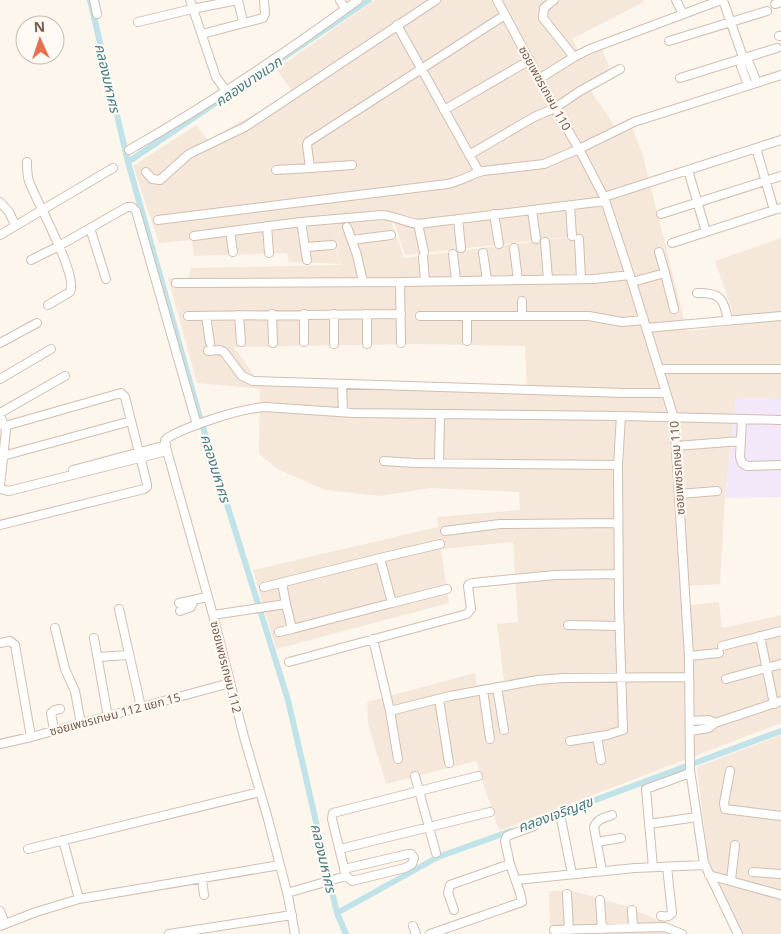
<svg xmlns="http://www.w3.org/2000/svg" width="781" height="934" font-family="'Noto Sans','Noto Sans Thai',sans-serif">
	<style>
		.residential { fill: #f5e8da; fill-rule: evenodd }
		.education { fill: #f3e8fa }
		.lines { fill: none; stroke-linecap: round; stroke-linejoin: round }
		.canal { stroke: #bfe3e8; stroke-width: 6 }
		.street-casing { stroke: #d1beb0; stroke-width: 10 }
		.street { stroke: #fff; stroke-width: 8 }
		.labels { text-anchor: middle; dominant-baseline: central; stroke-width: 4.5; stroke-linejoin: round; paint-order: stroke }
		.street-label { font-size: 12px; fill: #7a5c4d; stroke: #fffaf3 }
		.water-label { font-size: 14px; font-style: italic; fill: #437c86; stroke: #fffaf3 }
	</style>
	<rect width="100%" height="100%" fill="#fdf6ec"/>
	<path class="residential" d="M375,0H643L644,2L572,39L583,59L602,49L610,69L591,91L614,125L629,119L643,156L687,331L737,325L715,261L781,238V399L736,398L725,498L720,584L683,586V606L719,602L722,628L781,615V723L499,831L476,761L386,784L368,724L367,702L475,673L477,685L504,681L497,624L518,622L513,542L441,549L449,603L276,649L253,570L438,527L437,517L520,510L519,492L430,488L381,496L325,490L279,470L259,454L260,389L197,383L168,278L188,279L191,268L340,265L331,224L339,264L289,262L287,253L194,256L192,240L159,243L133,166L196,125L208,140L293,92L276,69ZM393,219L405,255L594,234L404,258L391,220L350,223ZM417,344L525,346L527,392L262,386L234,347Z
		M781,735V934H743L717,885L708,861L697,767Z
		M569,890L626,906L690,934H550L549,891Z"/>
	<path class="education" d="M736,398L781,399V497L725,498Z"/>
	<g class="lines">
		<path class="canal" d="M90,0L128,162L201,421L288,700L337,913L346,934
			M128,162L369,0
			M528,825L781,731
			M337,913L438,857L511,831"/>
		<g class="street-casing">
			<path id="street" d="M94,0L97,14
				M190,0L216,77L226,91
				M238,0L243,22
				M340,0L345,9
				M497,0L555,108L579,149L604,197L632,282L674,418L689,656L690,770L704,863L738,934
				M554,0L544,8L543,18L574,57
				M676,0L683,14
				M724,3L744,60
				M775,4L781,2
				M138,22L192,9L238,0
				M397,25L479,172
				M202,34L263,18L265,14L264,0
				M779,36H781
				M669,41L767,11
				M680,78L777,48
				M539,79L574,57L590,49L721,0
				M748,85L741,66L744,60L749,63L757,83
				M444,110L530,60
				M756,148L774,210L781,208
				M129,150C208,105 284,54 358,0
				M469,155L534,117L555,108L580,91L620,69
				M27,162C27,168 27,175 29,181C36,201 79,276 70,292L48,305
				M310,168L352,165
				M276,170L310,168L307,145L308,142L505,15
				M688,170L706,232
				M146,172L152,179L160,180L189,154L245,127L436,0
				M604,197L781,140
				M0,202L9,212L15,225
				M570,206L572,236
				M532,210L536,239
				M494,214L499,244
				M661,214L781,176
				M458,219L461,248
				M158,220L447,184C460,182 471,174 483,171L544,164L579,149L634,122L781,75
				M301,222L307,260
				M418,224L424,252
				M267,226L269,253
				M347,227L357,255L363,282
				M90,228L106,279
				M230,231L233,252
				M0,235L113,168
				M194,236L301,222L382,215C395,216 405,222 418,224L605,201
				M579,239L581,279
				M352,240L391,235
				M545,242L548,279
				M672,243L774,210
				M306,247L332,245
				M514,248L518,280
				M483,253L487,280
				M453,254L456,280
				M423,257L425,280
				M31,260L59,246L127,207H132L136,211L197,425
				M665,273L674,309
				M632,282L665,273L659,252
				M176,283L400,282
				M697,293C720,292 724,299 728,320
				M522,301V316
				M272,314L273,343
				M304,314V342
				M367,314V344
				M239,315L241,342
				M188,316L401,314
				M206,316L210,343
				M420,316H589L622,322L644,320
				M467,316V341
				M646,328L781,316
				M0,343L37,323
				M401,343L400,282L594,279L630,275
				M334,344V314
				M208,351L220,350L224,352L242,376L253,381L624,393H666
				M659,369H781
				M0,379L51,349
				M342,384L343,412
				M0,413L65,376
				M0,415L6,430L0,486
				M742,420L740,457L742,463L747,466L781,465
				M0,425L5,426L121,393L125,397L147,484V487L144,489L0,525
				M676,446L741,441
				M0,456H3L131,421
				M384,461L415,463L618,465
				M439,463L440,414
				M73,470L166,445
				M0,489L9,491L167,451
				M679,494L717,491
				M445,531L500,524L618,523
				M380,558L440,544
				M282,583L286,604
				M179,603L207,597
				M392,603L447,589
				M119,609L141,707
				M180,611L191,607L194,600
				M213,615L286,604L292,629L392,603L380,558L264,587
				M568,625L620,626
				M55,628L65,669L75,691L81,724
				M279,632L292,629
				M760,636L774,704
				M94,638L108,717
				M373,639L390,711L398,759
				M0,643L10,641L15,645L31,737
				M722,646L781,631
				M689,656L719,653
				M98,657L128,655
				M289,662L467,614L471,609L468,586L469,584L473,583L555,575L619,574
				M726,679L781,664
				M497,687L504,730
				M483,690L490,739
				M439,699L449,763
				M390,711L450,696L538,680L563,678L689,677
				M715,723L781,701
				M54,730L51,713L55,710L60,709
				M690,731L709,728L715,723L709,720L690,721
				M597,737L601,760
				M570,741L607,735L623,730L619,607L618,465L621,416L781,420
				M0,744L31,737L230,683
				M730,771L724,803L725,809L781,816
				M415,776L436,853
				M561,819L572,874
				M649,824L697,817
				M63,840L79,899
				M597,842L621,838
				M28,849L260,792
				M340,849L490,812
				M510,864L505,841L507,836L534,826
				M653,867L646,789L690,773
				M602,871L594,827C598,818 604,818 612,815
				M753,872L781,874
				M709,875L781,895
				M346,876L332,819L333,813L478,776
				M202,879L204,895
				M516,880L635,868L705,865
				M731,880L735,845
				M287,893L346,876L352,881L405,868L412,864L414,858L411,854H408L344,869
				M567,894L569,930
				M600,900L602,929
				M632,910L633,927
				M0,911L5,924
				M661,916C666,917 669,917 672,913L667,867
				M0,926L36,912L79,899L280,865
				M413,926L416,934
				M554,930L665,927L682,934
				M169,934L292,915
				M295,934L288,896L268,819L244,737L213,615L167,451L165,441L167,438C190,425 239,409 265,407L353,413L621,416
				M430,934L522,902L520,893L510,864L450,885L448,893L454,910"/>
		</g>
		<use href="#street" class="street"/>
	</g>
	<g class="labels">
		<g class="street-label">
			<text transform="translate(545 88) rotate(61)">ซอยเพชรเกษม 110</text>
			<text transform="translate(677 468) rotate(-94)">ซอยเพชรเกษม 110</text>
			<text transform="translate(226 667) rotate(76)">ซอยเพชรเกษม 112</text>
			<text transform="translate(115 714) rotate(-15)">ซอยเพชรเกษม 112 แยก 15</text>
		</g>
		<g class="water-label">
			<text transform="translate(108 78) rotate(77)">คลองมหาศร</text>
			<text transform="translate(248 81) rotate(-34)">คลองบางแวก</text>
			<text transform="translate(216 468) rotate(73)">คลองมหาศร</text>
			<text transform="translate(555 814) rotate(-20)">คลองเจริญสุข</text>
			<text transform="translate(324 858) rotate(77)">คลองมหาศร</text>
		</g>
	</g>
	<g transform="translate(40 40) rotate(357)"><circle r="24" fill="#fffaf3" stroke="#cabbb1"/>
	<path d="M0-4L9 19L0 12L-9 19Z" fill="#e76f51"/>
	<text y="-8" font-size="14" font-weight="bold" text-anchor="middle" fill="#7a5c4d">N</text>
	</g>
</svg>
